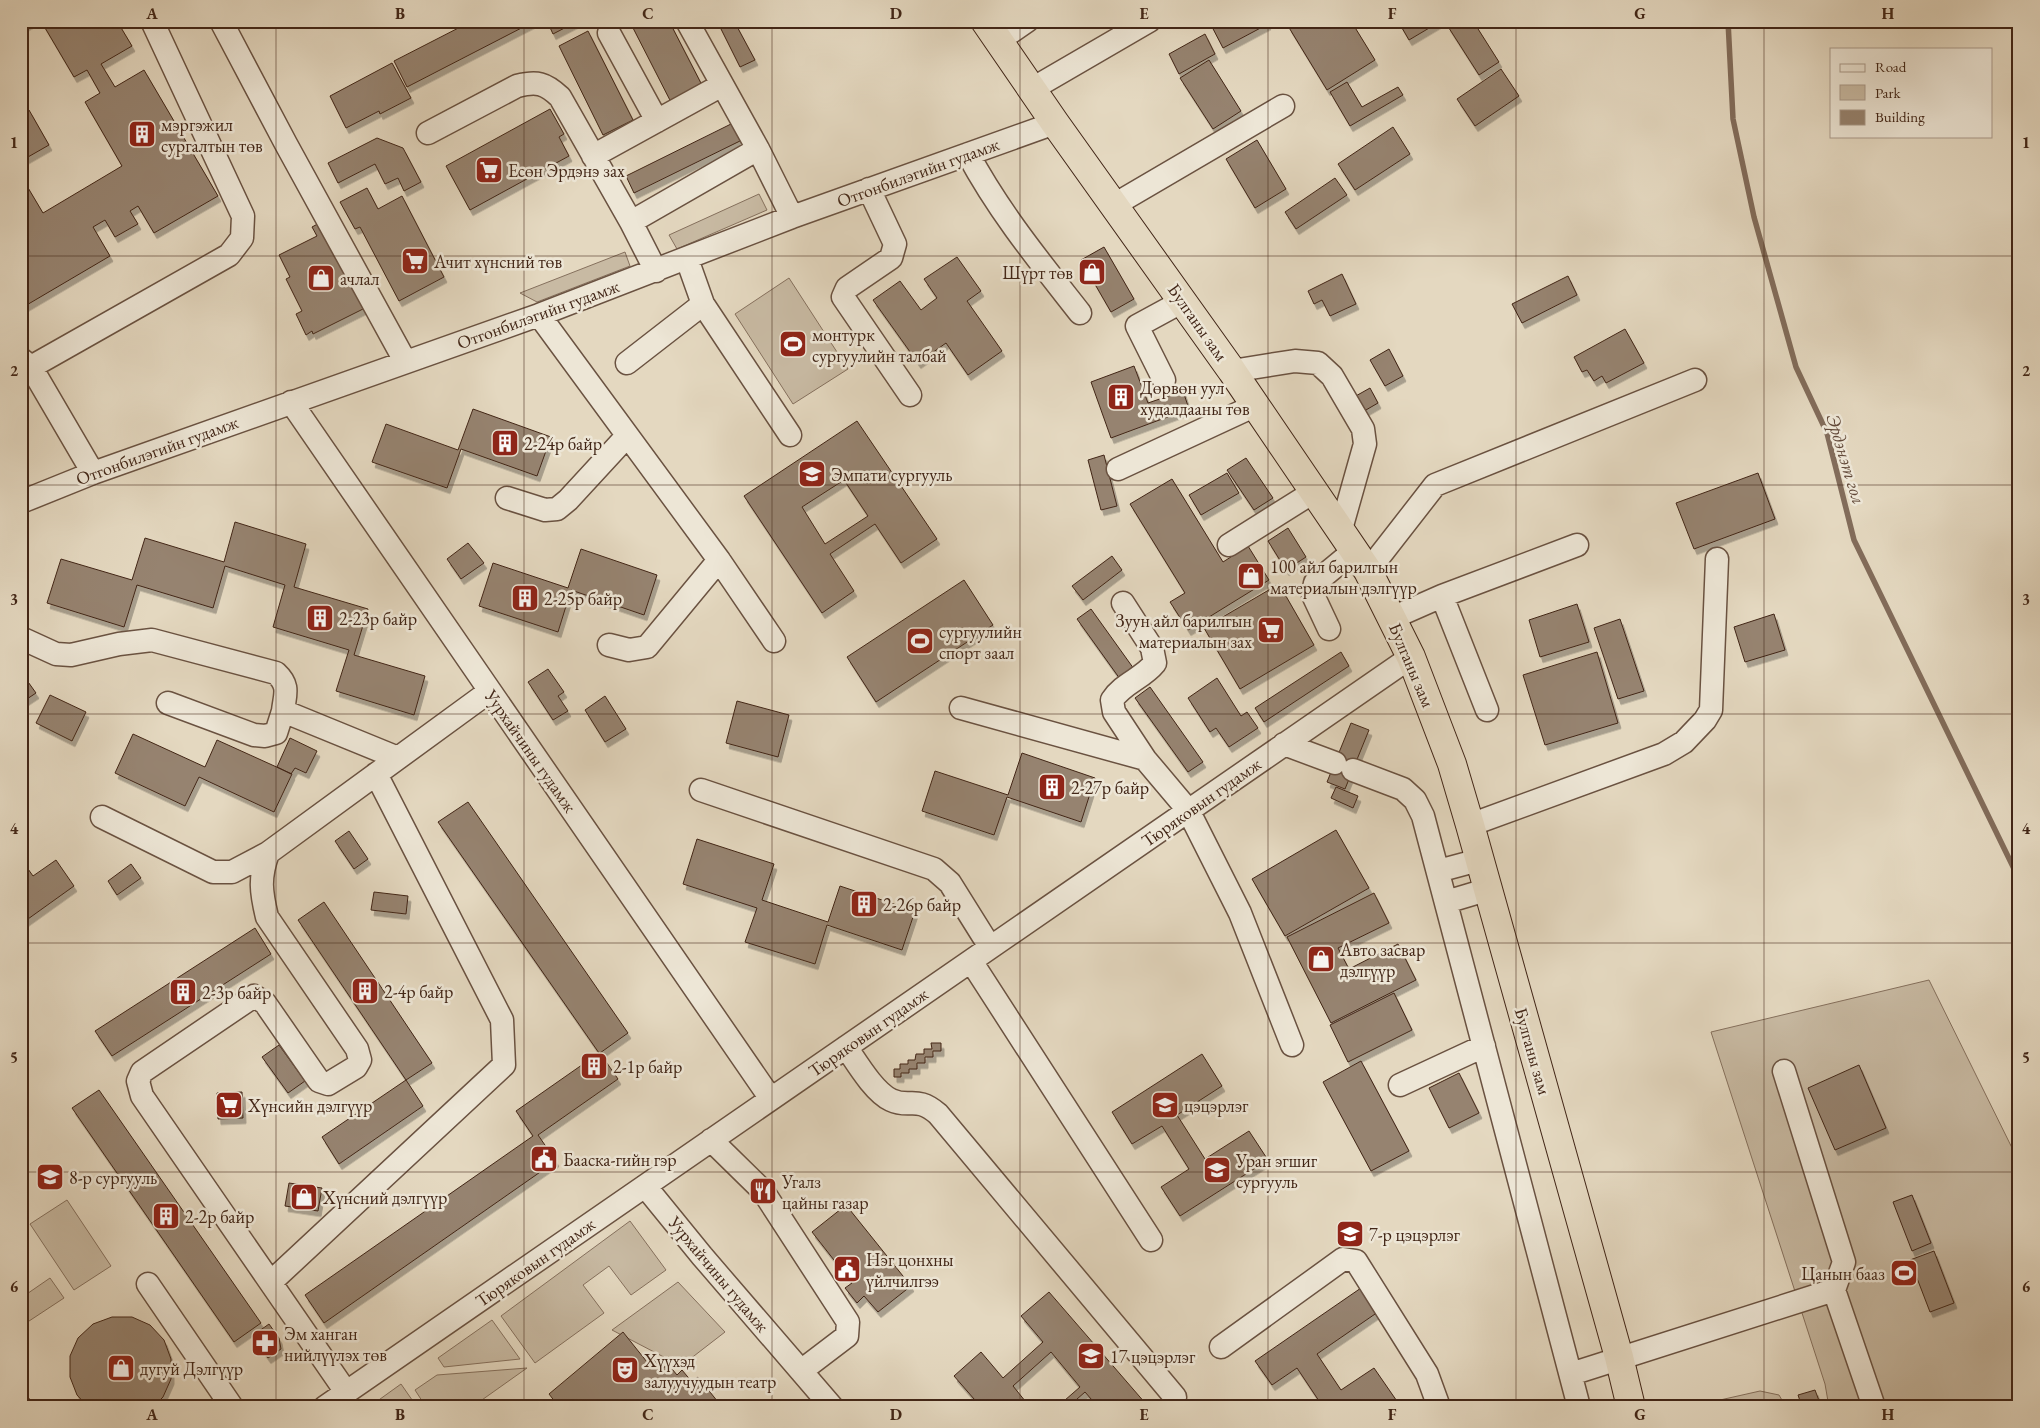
<svg xmlns="http://www.w3.org/2000/svg" width="2040" height="1428" font-family="'EB Garamond',serif">
	<style>
		.green { fill: #c8baa3; stroke: #85705d }
		.lines { fill: none; stroke-linecap: round; stroke-linejoin: round }
		.stream { stroke: #826c5a; stroke-width: 5.5 }
		.building { fill: #96836f; stroke: #422617; fill-rule: evenodd; filter: url(#shadow) }
		.minor-casing { stroke: #6a5241; stroke-width: 25 }
		.highway-casing { stroke: #422617; stroke-width: 30 }
		.minor { stroke: #ede6d6; stroke-width: 22 }
		.highway { stroke: #e4d8c0; stroke-width: 28 }
		.grid { fill: none; stroke: #422617; stroke-width: 1; stroke-opacity: 0.55 }
		.labels { text-anchor: middle; dominant-baseline: central; stroke-width: 5; stroke-linejoin: round; paint-order: stroke }
		.poi-label { font-size: 18px; fill: #422617; stroke: #ede6d6; text-anchor: start }
		.street-label { font-size: 18px; fill: #422617; stroke: #ede6d6 }
		.water-label { font-size: 19px; font-style: italic; fill: #624939; stroke: #ede6d6 }
		.neatline { fill: none; stroke: #422617; stroke-width: 2 }
		.grid-label { font-size: 16px; text-anchor: middle; font-weight: bold; fill: #422617 }
	</style>
	<defs>
		<filter id="shadow"><feDropShadow dx="3" dy="5.5" stdDeviation="0" flood-color="#0004"/></filter>
	</defs>
	<rect width="100%" height="100%" fill="#e4d8c0"/>
	<filter id="stains"><feTurbulence type="fractalNoise" baseFrequency=".004" numOctaves="4"/><feColorMatrix values="0 0 0 0 .2 0 0 0 0 .09 0 0 0 0 .02 0 0 0 .5 -.17"/></filter>
	<radialGradient id="worn" r=".72"><stop offset=".6" stop-color="#630" stop-opacity="0"/><stop offset="1" stop-color="#630" stop-opacity=".3"/></radialGradient>
	<path class="green" d="M759,194L767,210L677,249L669,235Z
		M625,252L630,266L537,302L520,293Z
		M789,278L848,369L793,404L735,314Z
		M1929,980L2019,1162V1407H1829L1825,1384L1711,1032Z
		M67,1200L111,1266L74,1290L30,1224Z
		M630,1221L666,1270L631,1295L609,1266L583,1285L604,1313L535,1363L501,1316Z
		M50,1278L64,1298L23,1325L21,1322V1298Z
		M678,1282L725,1332L681,1366L612,1330Z
		M492,1320L520,1359L444,1367L438,1358Z
		M527,1368L472,1407H426L415,1390L437,1375Z
		M401,1384L417,1407H369Z
		M1760,1391L1779,1395L1786,1407H1710L1720,1400Z"/>
	<g class="lines">
		<path class="stream" d="M1728,21L1733,119L1754,217L1796,367L1827,433L1854,540L2019,879"/>
	</g>
	<path class="building" d="M21,21H33L21,28Z
		M41,21H117L132,46L101,64L115,87L144,70L218,196L154,233L138,206L130,211L138,224L115,237L105,220L93,227L110,256L25,306L21,300V176L43,213L122,166L85,102L100,93L87,70L74,77Z
		M472,21H535L407,87L394,61Z
		M547,21H578L553,34Z
		M637,21H669L705,91L674,108L631,24Z
		M717,21H734L755,60L740,67Z
		M1209,21H1266L1268,24L1223,48Z
		M1296,21H1351L1375,60L1327,90L1288,26Z
		M1398,21H1441L1409,40Z
		M1452,21H1473L1499,62L1479,75L1447,25Z
		M588,31L633,120L603,135L559,46Z
		M1205,34L1215,54L1179,74L1169,54Z
		M1209,60L1241,111L1213,129L1180,78Z
		M392,63L411,98L380,114L379,111L346,128L330,96Z
		M1501,69L1519,96L1475,126L1457,99Z
		M1347,82L1362,107L1398,87L1403,95L1350,126L1330,92Z
		M550,109L564,134L559,137L569,156L470,210L446,166Z
		M29,110L49,145L21,161V115Z
		M733,123L742,140L634,193L626,176Z
		M1393,127L1410,154L1355,190L1338,164Z
		M377,138L403,148L421,182L404,191L398,178L385,184L375,164L338,183L328,163Z
		M1257,140L1286,189L1255,208L1226,159Z
		M1335,178L1347,195L1296,229L1285,212Z
		M367,188L378,209L402,196L444,277L399,301L360,227L355,229L340,202Z
		M325,220L369,306L313,334L312,331L306,335L296,314L302,311L286,279L290,277L279,255L317,236L312,227Z
		M1104,247L1134,299L1111,312L1081,260Z
		M957,257L981,291L967,301L1002,351L968,375L946,343L918,363L873,300L900,281L921,310L937,298L924,279Z
		M1342,274L1356,304L1330,316L1322,300L1314,304L1308,291Z
		M1568,276L1577,295L1522,323L1512,304Z
		M1625,329L1644,363L1606,383L1602,376L1594,381L1587,370L1582,372L1574,357Z
		M1389,349L1403,376L1385,386L1370,360Z
		M1134,366L1148,403L1183,391L1189,409L1111,438L1091,382Z
		M1370,388L1378,403L1347,421L1338,406Z
		M473,409L551,437L537,476L461,449L447,488L372,462L386,424L458,450Z
		M857,421L937,539L901,563L875,524L830,554L854,591L822,613L744,496ZM844,480L868,516L825,544L802,507Z
		M1104,455L1117,506L1101,510L1088,460Z
		M1246,458L1273,498L1254,510L1227,470Z
		M1227,473L1239,493L1201,515L1189,495Z
		M1758,473L1775,519L1694,549L1676,503Z
		M1172,479L1223,562L1248,546L1269,580L1188,630L1170,602L1185,593L1130,504Z
		M235,522L306,544L294,587L368,609L354,655L425,676L414,715L336,691L349,650L273,627L285,585L225,566L213,608L137,585L124,627L47,603L61,559L132,580L145,538L224,562Z
		M1288,528L1306,557L1286,570L1268,541Z
		M468,543L484,563L461,579L447,559Z
		M581,549L657,575L644,615L571,590L558,632L479,606L493,563L568,588Z
		M1112,556L1122,570L1083,600L1072,586Z
		M964,580L993,625L876,702L847,657Z
		M1279,584L1314,645L1240,689L1204,628Z
		M1577,604L1589,642L1540,657L1529,620Z
		M1091,609L1134,669L1120,679L1077,619Z
		M1774,614L1785,650L1745,662L1734,627Z
		M1620,619L1644,691L1618,699L1594,628Z
		M1341,652L1349,666L1264,722L1255,708Z
		M1597,652L1618,723L1545,745L1523,675Z
		M548,669L564,692L558,696L568,711L553,720L528,682Z
		M21,672L36,693L21,703Z
		M1217,678L1241,716L1247,712L1258,728L1229,747L1216,728L1210,732L1188,698Z
		M1150,687L1203,762L1188,772L1135,698Z
		M50,695L86,712L72,741L36,723Z
		M605,696L626,729L605,742L585,710Z
		M737,701L789,715L778,757L726,743Z
		M1351,723L1369,730L1345,789L1327,782Z
		M133,734L205,767L217,740L292,774L274,812L199,777L185,806L115,773Z
		M290,738L317,751L306,773L295,768L291,774L277,767Z
		M1022,753L1095,778L1081,822L1007,797L994,835L922,811L935,771L1008,795Z
		M1336,787L1358,796L1353,808L1331,798Z
		M468,802L628,1033L600,1053L618,1079L538,1135L556,1161L324,1323L305,1295L533,1136L516,1111L599,1053L438,822Z
		M1336,830L1369,888L1285,936L1252,879Z
		M349,831L368,859L354,869L335,841Z
		M697,839L774,864L762,900L828,922L840,886L915,911L902,950L827,925L815,964L745,942L757,908L683,884Z
		M21,859L33,876L56,860L74,886L21,924Z
		M131,864L141,878L117,895L108,881Z
		M374,892L408,896L406,914L371,910Z
		M1374,893L1389,923L1338,948L1349,969L1398,944L1416,980L1331,1023L1287,937Z
		M324,902L432,1063L406,1080L423,1106L339,1164L322,1137L406,1080L298,920Z
		M255,928L271,954L112,1056L95,1031Z
		M1394,993L1412,1030L1348,1062L1330,1025Z
		M931,1043H941V1051H933V1057H925V1063H917V1069H909V1073H901V1077H894V1069H900V1064H908V1060H915L916,1054H924V1049H932Z
		M279,1045L305,1081L288,1093L262,1057Z
		M1202,1054L1222,1086L1177,1115L1205,1159L1249,1131L1268,1160L1180,1216L1161,1187L1189,1169L1162,1126L1132,1144L1112,1112Z
		M1361,1061L1409,1151L1371,1171L1323,1082Z
		M1859,1065L1886,1128L1835,1150L1808,1088Z
		M1459,1073L1479,1113L1449,1128L1429,1088Z
		M99,1090L261,1323L234,1342L72,1108Z
		M242,1092L243,1118L218,1119L217,1093Z
		M289,1183L322,1188L318,1211L285,1206Z
		M1912,1195L1931,1243L1912,1251L1893,1202Z
		M846,1205L911,1286L878,1312L864,1296L857,1303L845,1288L852,1283L812,1232Z
		M1934,1251L1954,1303L1930,1312L1910,1260Z
		M1361,1288L1378,1312L1317,1354L1341,1390L1374,1368L1401,1407H1323L1297,1368L1272,1385L1255,1361Z
		M1049,1292L1146,1404L1144,1407H1098L1085,1392L1068,1407H1057L1080,1387L1051,1352L1013,1386L1030,1407H981L954,1376L981,1352L1003,1378L1043,1342L1021,1316Z
		M112,1317H132L150,1325L164,1340L171,1359V1379L163,1397L153,1407H88L77,1395L70,1377V1356L78,1338L93,1324Z
		M269,1324L279,1338L281,1349L268,1358L252,1336Z
		M623,1332L647,1362L653,1358L662,1369L668,1364L677,1375L682,1370L692,1382L698,1377L722,1407H559L549,1394Z
		M21,1387L35,1407H21Z
		M1815,1390L1821,1406L1802,1407L1798,1395Z
		M553,1399L559,1407H544Z"/>
	<g class="lines">
		<g class="minor-casing">
			<path id="minor" d="M221,21L286,144L405,361
				M687,21L758,149L792,217
				M609,33L657,121
				M998,41L1027,21
				M1032,89L1149,21
				M428,133L517,86C537,81 545,83 560,97L631,222L656,271
				M968,154C999,212 1040,262 1080,313
				M593,156L722,85
				M869,189L895,244L891,258L847,288L843,297L910,395
				M1114,205L1283,106
				M631,222L758,149
				M687,259L703,304L790,435
				M539,315L719,560L774,641
				M21,359L31,367L93,473
				M627,363L703,304
				M31,367L229,255L242,238L243,216L152,21
				M1232,371L1295,361L1318,363L1332,376L1363,429L1365,444L1341,529
				M1164,380L1137,326L1183,301
				M291,402L771,1099
				M1118,469L1256,405
				M507,498L545,510L557,509L568,500L627,436
				M21,502L93,473L539,315L792,217L1055,123
				M1229,545L1315,491
				M1368,571L1435,485L1695,380
				M1442,596L1487,710
				M1123,603L1152,648L1155,663C1142,679 1123,683 1112,700L1114,712L1145,759L1188,810L1240,913L1292,1045
				M1392,618L1442,596L1577,545
				M1329,629L1313,595L1315,583L1355,550
				M21,638L56,654L71,655L119,644L152,640L276,673C290,686 285,694 283,711
				M609,645L629,650L647,647L719,560
				M168,703L254,735L265,736L276,733L283,711L398,758
				M961,708L1145,759
				M1284,744L1335,763
				M1353,770L1403,789L1415,800L1423,816L1579,1407
				M701,790L934,869L950,883L990,947
				M102,817L213,872H232L268,853
				M1470,825L1664,754L1684,742L1705,720L1711,710L1717,559
				M1438,871L1479,860
				M1446,902L1486,890
				M971,961L1151,1240
				M846,1047C857,1063 874,1092 891,1100C910,1109 916,1095 938,1114L1175,1397
				M1784,1071L1844,1262L1834,1290
				M1400,1085L1484,1046
				M711,1140L763,1191L848,1322L847,1336L801,1371
				M645,1186L702,1256L832,1407
				M271,1282L504,1065L502,1020L376,774
				M148,1284L232,1407
				M1221,1347L1343,1259L1356,1261L1427,1374L1439,1407
				M1571,1374L1834,1290L1874,1407
				M346,1392L142,1096L138,1081L142,1072L254,996L265,1003L319,1081L328,1084L356,1067L360,1060L357,1049L267,917C261,892 259,878 268,853L490,691
				M325,1407L1411,657"/>
		</g>
		<g class="highway-casing">
			<path id="highway" d="M985,21L1055,123L1232,371L1368,571L1411,657L1452,764L1470,825L1619,1357L1631,1407"/>
		</g>
		<use href="#minor" class="minor"/>
		<use href="#highway" class="highway"/>
	</g>
	<path class="grid" d="M276,21V1407M524,21V1407M772,21V1407M1020,21V1407M1268,21V1407M1516,21V1407M1764,21V1407M21,256H2019M21,485H2019M21,714H2019M21,943H2019M21,1172H2019"/>
	<defs>
		<g id="building-square" transform="scale(1.4375)"><rect x="-9" y="-9" width="18" height="18" rx="4" fill="#8f2418" stroke="#ede6d6"/><path d="M-4-6H4V6H1V3H-1V6H-4ZM-2.5-4.3h1.7v1.8h-1.7ZM.8-4.3h1.7v1.8H.8ZM-2.5-1h1.7V.8h-1.7ZM.8-1h1.7V.8H.8Z" fill="#fff"/></g>
		<g id="supermarket-square" transform="scale(1.4375)"><rect x="-9" y="-9" width="18" height="18" rx="4" fill="#8f2418" stroke="#ede6d6"/><path d="M-6-5.5h2.5l.6 2H6L4.5 2H-2.5L-4.4-4H-6ZM-1.5 3.2a1.3 1.3 0 1 0 .1 0ZM3 3.2a1.3 1.3 0 1 0 .1 0Z" fill="#fff"/></g>
		<g id="shop-square" transform="scale(1.4375)"><rect x="-9" y="-9" width="18" height="18" rx="4" fill="#8f2418" stroke="#ede6d6"/><path d="M-5-2.5h2.3a2.7 3.5 0 0 1 5.4 0H5L5.5 6h-11ZM-1.5-2.5h3a1.5 2.3 0 0 0-3 0Z" fill="#fff"/></g>
		<g id="stadium-square" transform="scale(1.4375)"><rect x="-9" y="-9" width="18" height="18" rx="4" fill="#8f2418" stroke="#ede6d6"/><path d="M0-5a6.5 5 0 1 0 0 10a6.5 5 0 1 0 0-10ZM-3.5-1.8h7v3.6h-7Z" fill="#fff"/></g>
		<g id="school-square" transform="scale(1.4375)"><rect x="-9" y="-9" width="18" height="18" rx="4" fill="#8f2418" stroke="#ede6d6"/><path d="M0-5L7-2L0 1L-7-2ZM-4 1L0 2.5L4 1V4Q0 6-4 4Z" fill="#fff"/></g>
		<g id="civic-square" transform="scale(1.4375)"><rect x="-9" y="-9" width="18" height="18" rx="4" fill="#8f2418" stroke="#ede6d6"/><path d="M-.6-6.5H3V-4.5H.6V-3L4-1V1h2V6H-6V1h2V-1L-.6-3ZM-1.2 2.5V6h2.4V2.5Z" fill="#fff"/></g>
		<g id="restaurant-square" transform="scale(1.4375)"><rect x="-9" y="-9" width="18" height="18" rx="4" fill="#8f2418" stroke="#ede6d6"/><path d="M-5-6h1v4h1v-4h1v4h1v-4h1v5L-1.5 .5V6h-2V.5L-5-1ZM5-6V6H3V1.5H1.5Q1.5-4 5-6Z" fill="#fff"/></g>
		<g id="pharmacy-square" transform="scale(1.4375)"><rect x="-9" y="-9" width="18" height="18" rx="4" fill="#8f2418" stroke="#ede6d6"/><path d="M-2-6h4v4h4v4h-4v4h-4v-4h-4v-4h4Z" fill="#fff"/></g>
		<g id="theatre-square" transform="scale(1.4375)"><rect x="-9" y="-9" width="18" height="18" rx="4" fill="#8f2418" stroke="#ede6d6"/><path d="M-5-5.5Q0-4 5-5.5V0Q5 5 0 6Q-5 5-5 0ZM-3.3-2.5H-1v1.5H-3.3ZM1-2.5H3.3v1.5H1ZM-2.8 1Q0 5.5 2.8 1Z" fill="#fff"/></g>
	</defs>
	<g fill-rule="evenodd">
		<use href="#building-square" x="142" y="134"/>
		<use href="#supermarket-square" x="489" y="170"/>
		<use href="#supermarket-square" x="415" y="261"/>
		<use href="#shop-square" x="1092" y="272"/>
		<use href="#shop-square" x="321" y="278"/>
		<use href="#stadium-square" x="793" y="344"/>
		<use href="#building-square" x="1121" y="397"/>
		<use href="#building-square" x="505" y="443"/>
		<use href="#school-square" x="812" y="474"/>
		<use href="#shop-square" x="1251" y="576"/>
		<use href="#building-square" x="525" y="598"/>
		<use href="#building-square" x="320" y="618"/>
		<use href="#supermarket-square" x="1271" y="630"/>
		<use href="#stadium-square" x="920" y="641"/>
		<use href="#building-square" x="1052" y="787"/>
		<use href="#building-square" x="864" y="904"/>
		<use href="#shop-square" x="1321" y="959"/>
		<use href="#building-square" x="365" y="991"/>
		<use href="#building-square" x="183" y="992"/>
		<use href="#building-square" x="594" y="1066"/>
		<use href="#supermarket-square" x="229" y="1105"/>
		<use href="#school-square" x="1165" y="1105"/>
		<use href="#civic-square" x="544" y="1159"/>
		<use href="#school-square" x="1217" y="1170"/>
		<use href="#school-square" x="50" y="1177"/>
		<use href="#restaurant-square" x="763" y="1191"/>
		<use href="#shop-square" x="304" y="1197"/>
		<use href="#building-square" x="166" y="1216"/>
		<use href="#school-square" x="1350" y="1234"/>
		<use href="#civic-square" x="847" y="1269"/>
		<use href="#stadium-square" x="1904" y="1273"/>
		<use href="#pharmacy-square" x="265" y="1343"/>
		<use href="#school-square" x="1091" y="1356"/>
		<use href="#shop-square" x="121" y="1368"/>
		<use href="#theatre-square" x="625" y="1370"/>
	</g>
	<g class="labels">
		<g class="poi-label">
			<text x="161" y="124">мэргэжил<tspan x="161" dy="21">сургалтын төв</tspan></text>
			<text x="508" y="170">Есөн Эрдэнэ зах</text>
			<text x="434" y="261">Ачит хүнсний төв</text>
			<text x="1073" y="272" text-anchor="end">Шүрт төв</text>
			<text x="340" y="278">ачлал</text>
			<text x="812" y="334">монтурк<tspan x="812" dy="21">сургуулийн талбай</tspan></text>
			<text x="1140" y="387">Дөрвөн уул<tspan x="1140" dy="21">худалдааны төв</tspan></text>
			<text x="524" y="443">2-24р байр</text>
			<text x="831" y="474">Эмпати сургууль</text>
			<text x="1270" y="566">100 айл барилгын<tspan x="1270" dy="21">материалын дэлгүүр</tspan></text>
			<text x="544" y="598">2-25р байр</text>
			<text x="339" y="618">2-23р байр</text>
			<text x="1252" y="620" text-anchor="end">Зуун айл барилгын<tspan x="1252" dy="21">материалын зах</tspan></text>
			<text x="939" y="631">сургуулийн<tspan x="939" dy="21">спорт заал</tspan></text>
			<text x="1071" y="787">2-27р байр</text>
			<text x="883" y="904">2-26р байр</text>
			<text x="1340" y="949">Авто засвар<tspan x="1340" dy="21">дэлгүүр</tspan></text>
			<text x="384" y="991">2-4р байр</text>
			<text x="202" y="992">2-3р байр</text>
			<text x="613" y="1066">2-1р байр</text>
			<text x="248" y="1105">Хүнсийн дэлгүүр</text>
			<text x="1184" y="1105">цэцэрлэг</text>
			<text x="563" y="1159">Бааска-гийн гэр</text>
			<text x="1236" y="1160">Уран эгшиг<tspan x="1236" dy="21">сургууль</tspan></text>
			<text x="69" y="1177">8-р сургууль</text>
			<text x="782" y="1181">Угалз<tspan x="782" dy="21">цайны газар</tspan></text>
			<text x="323" y="1197">Хүнсний дэлгүүр</text>
			<text x="185" y="1216">2-2р байр</text>
			<text x="1369" y="1234">7-р цэцэрлэг</text>
			<text x="866" y="1259">Нэг цонхны<tspan x="866" dy="21">үйлчилгээ</tspan></text>
			<text x="1885" y="1273" text-anchor="end">Цанын бааз</text>
			<text x="284" y="1333">Эм ханган<tspan x="284" dy="21">нийлүүлэх төв</tspan></text>
			<text x="1110" y="1356">17 цэцэрлэг</text>
			<text x="644" y="1360">Хүүхэд<tspan x="644" dy="21">залуучуудын театр</tspan></text>
			<text x="140" y="1368">дугуй Дэлгүүр</text>
		</g>
		<g class="street-label">
			<text transform="translate(918 172) rotate(-20)">Отгонбилэгийн гудамж</text>
			<text transform="translate(538 314) rotate(-20)">Отгонбилэгийн гудамж</text>
			<text transform="translate(1198 322) rotate(55)">Булганы зам</text>
			<text transform="translate(157 450) rotate(-20)">Отгонбилэгийн гудамж</text>
			<text transform="translate(1412 665) rotate(67)">Булганы зам</text>
			<text transform="translate(531 751) rotate(55)">Уурхайчины гудамж</text>
			<text transform="translate(1201 802) rotate(-35)">Тюряковын гудамж</text>
			<text transform="translate(868 1032) rotate(-35)">Тюряковын гудамж</text>
			<text transform="translate(1533 1051) rotate(74)">Булганы зам</text>
			<text transform="translate(535 1262) rotate(-35)">Тюряковын гудамж</text>
			<text transform="translate(719 1274) rotate(50)">Уурхайчины гудамж</text>
		</g>
		<g class="water-label">
			<text transform="translate(1846 459) rotate(73)">Эрдэнэт гол</text>
		</g>
	</g>
	<rect width="2040" height="1428" fill="none" stroke="#e4d8c0" stroke-width="55"/>
	<rect x="1830" y="48" width="162" height="90" fill="#ede6d6" stroke="#a9998a"/>
	<rect x="1840" y="64" width="25" height="8" fill="#ede6d6" stroke="#a9998a"/>
	<text x="1875" y="72" font-size="15" fill="#422617">Road</text>
	<rect x="1840" y="85" width="25" height="15" fill="#c8baa3" stroke="#a9998a"/>
	<text x="1875" y="98" font-size="15" fill="#422617">Park</text>
	<rect x="1840" y="110" width="25" height="15" fill="#96836f" stroke="#a9998a"/>
	<text x="1875" y="122" font-size="15" fill="#422617">Building</text>
	<rect x="28" y="28" width="1984" height="1372" class="neatline"/>
	<g class="grid-label">
		<text x="152" y="19">A</text>
		<text x="400" y="19">B</text>
		<text x="648" y="19">C</text>
		<text x="896" y="19">D</text>
		<text x="1144" y="19">E</text>
		<text x="1392" y="19">F</text>
		<text x="1640" y="19">G</text>
		<text x="1888" y="19">H</text>
		<text x="14" y="148">1</text>
		<text x="2026" y="148">1</text>
		<text x="14" y="376">2</text>
		<text x="2026" y="376">2</text>
		<text x="14" y="605">3</text>
		<text x="2026" y="605">3</text>
		<text x="14" y="834">4</text>
		<text x="2026" y="834">4</text>
		<text x="14" y="1063">5</text>
		<text x="2026" y="1063">5</text>
		<text x="14" y="1292">6</text>
		<text x="2026" y="1292">6</text>
		<text x="152" y="1420">A</text>
		<text x="400" y="1420">B</text>
		<text x="648" y="1420">C</text>
		<text x="896" y="1420">D</text>
		<text x="1144" y="1420">E</text>
		<text x="1392" y="1420">F</text>
		<text x="1640" y="1420">G</text>
		<text x="1888" y="1420">H</text>
	</g>
	<rect width="100%" height="100%" filter="url(#stains)"/>
	<rect width="100%" height="100%" fill="url(#worn)"/>
</svg>
